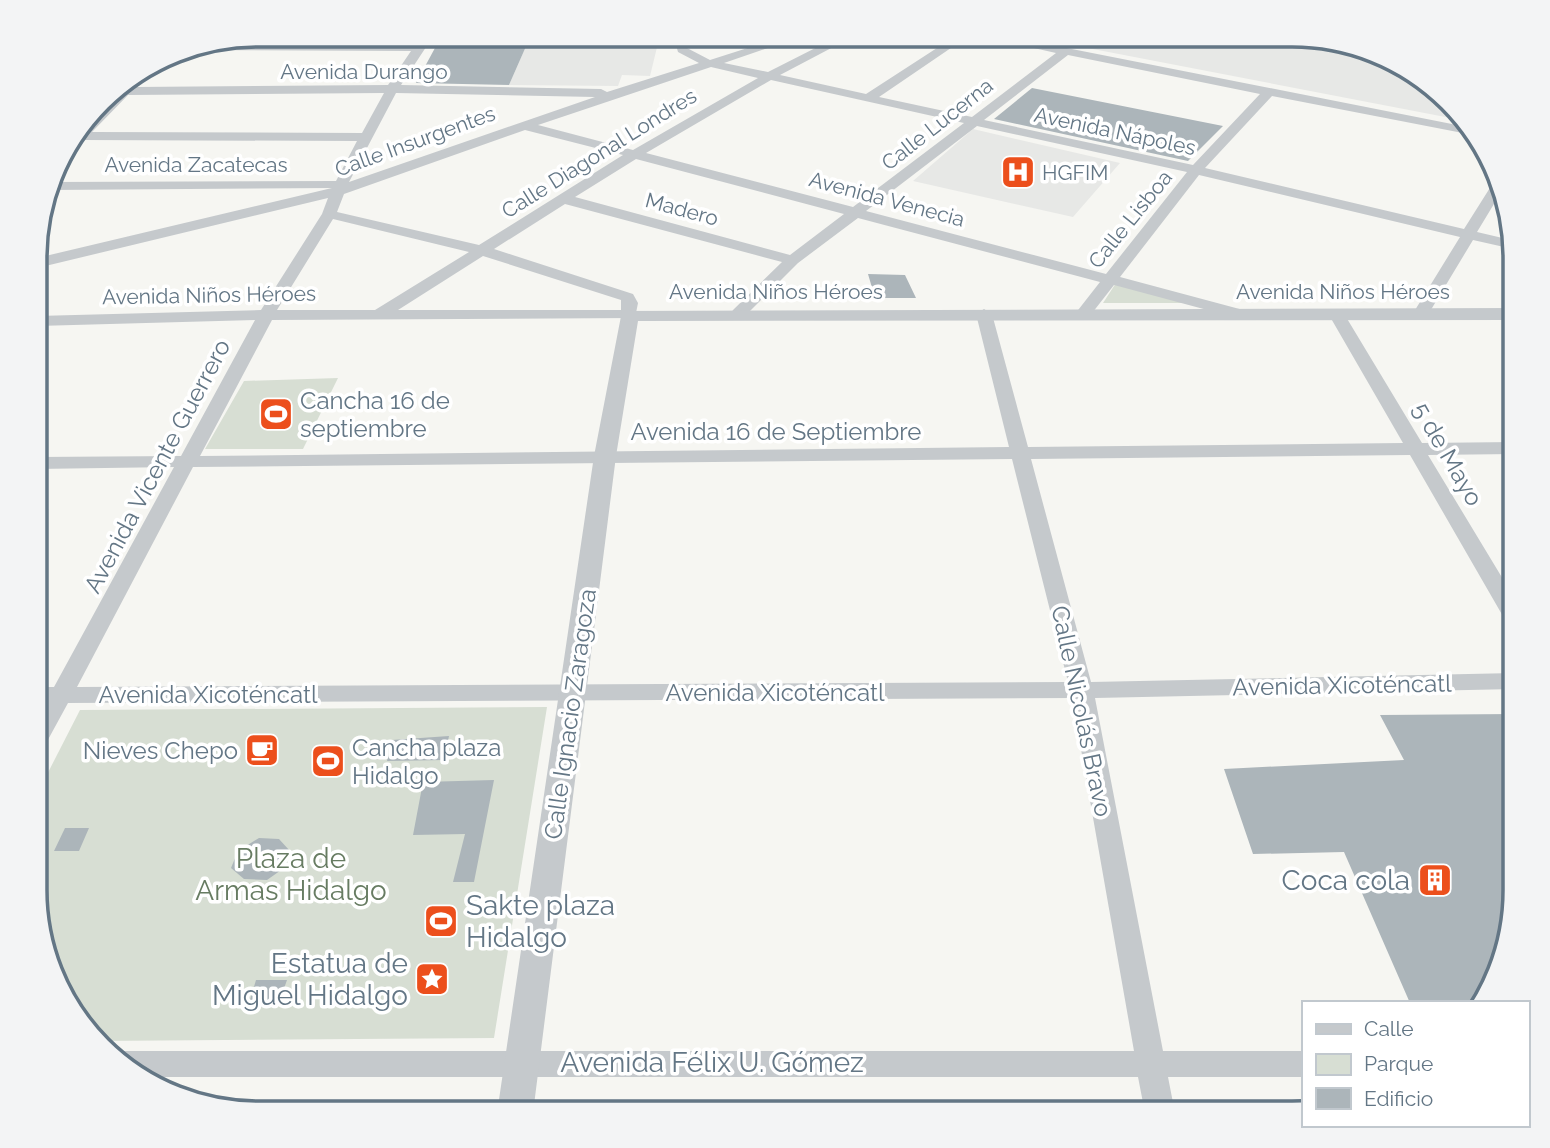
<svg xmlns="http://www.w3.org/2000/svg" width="1550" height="1148" font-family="Raleway,sans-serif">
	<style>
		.built { fill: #e7e8e6 }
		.green { fill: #d7ded3 }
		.building { fill: #acb5ba }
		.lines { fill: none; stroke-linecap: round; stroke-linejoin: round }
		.minor { fill: #c5c9cc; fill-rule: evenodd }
		.tertiary { fill: #c5c9cc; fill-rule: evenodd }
		.labels { text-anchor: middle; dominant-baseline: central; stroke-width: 7; stroke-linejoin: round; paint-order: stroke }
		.far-street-label { font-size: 21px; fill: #637685; stroke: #fff }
		.far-poi-label { font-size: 21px; fill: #637685; stroke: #fff; text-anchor: start }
		.poi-label { font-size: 24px; fill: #637685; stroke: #fff; text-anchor: start }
		.street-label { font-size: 24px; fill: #637685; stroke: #fff }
		.near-park-label { font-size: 28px; fill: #677c62; stroke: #fff }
		.near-poi-label { font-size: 28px; fill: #637685; stroke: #fff; text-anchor: end }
		.near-street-label { font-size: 28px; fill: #637685; stroke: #fff }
		.rim { fill: none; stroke: #637685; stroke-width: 3.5 }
	</style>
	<rect width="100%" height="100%" fill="#f6f6f2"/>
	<path class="built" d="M531,35H660L650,76L622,75L618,86L509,85Z
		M1020,35H1306L1377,52L1439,90L1461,120Z
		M973,129L1120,163L1073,217L913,181Z"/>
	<path class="green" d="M1046,35H1128L1107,47Z
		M1116,283L1189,303H1103Z
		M338,378L303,449H205L244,381Z
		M547,707L494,1038L98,1041L58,989L36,905V796L80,710Z"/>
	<path class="building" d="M442,35H531L509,85L416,83Z
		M1032,88L1223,126L1188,161L994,119Z
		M868,274L905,275L916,298H875Z
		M1515,714L1514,905L1498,976L1481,1003H1410L1344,852L1253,854L1224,769L1404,760L1380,715Z
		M449,736L444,760L387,761L392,740Z
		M494,780L474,882H453L465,834L413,835L423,782Z
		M65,828H89L79,851H54Z
		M259,838L279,839L290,851L284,868L267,880L244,879L231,868L238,851Z
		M256,980H287L280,1000H250Z"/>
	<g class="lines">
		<path class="minor" d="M422,35H434L401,85L601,89L607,92L699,63L678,52L673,35H685L687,48L710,60L788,35H806L724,63L768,72L841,35H856L780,75L866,94L957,35H970L879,97L972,117L1056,53L977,35H1001L1467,127L1473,135L1272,96L1205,168L1464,229L1493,183L1497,182L1500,194L1477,232L1511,240L1513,249L1473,240L1426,318H1414L1412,315L1460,237L1199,175L1120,277L1247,311V317L1241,319L1114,285L1089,317H1077L1075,314L1100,282L858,218L798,263L745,316L739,318L731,313L733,310L782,262L565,204L494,249L633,294L638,303L635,318L272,320L200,456L1009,447L976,314L984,309L992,314L1028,447L1403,443L1329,315L1331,312H1343L1422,443L1515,442V454L1428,455L1515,599V625L1504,618L1410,455L1031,459L1091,682L1515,673V689L1095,698L1163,1051H1303V1077H1168L1175,1113H1145L1138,1077H142L111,1058L110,1055L121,1051H1134L1072,698L68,703L44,747L36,750V719L45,703H36V687H54L174,467L36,469V457L181,456L255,320L37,326V316L261,310L322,214L328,198L37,268V258L332,188L50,190L53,182L336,181L357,141L84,140L67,158L61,159L65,147L77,132L114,95L108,94C116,85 135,76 147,69L149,72L135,87L388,85L411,51L181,50L186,47L416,45ZM1068,55L1260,94L1193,165L984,120ZM711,67L758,78L633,150L538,125ZM771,80L964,123L853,207L646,153ZM384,93L362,133L92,132L128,95ZM396,93L595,97L349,182ZM977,126L1187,172L1106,274L866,211ZM525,130L623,155L479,245L337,212L344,194ZM636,159L844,214L790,255L575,197ZM333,219L469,252L375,310H277ZM483,256L621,300V310H398ZM1012,459L1068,682L77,687L193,467Z"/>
		<path class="tertiary" d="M1515,308V320L638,321L616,456L533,1113H497L594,456L622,311Z"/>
	</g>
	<defs>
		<g id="hospital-square" transform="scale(1.75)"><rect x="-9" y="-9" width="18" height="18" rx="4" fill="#ec4f1c" stroke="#fff"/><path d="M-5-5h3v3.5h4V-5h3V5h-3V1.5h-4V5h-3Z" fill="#fff"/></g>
		<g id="stadium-square" transform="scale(1.75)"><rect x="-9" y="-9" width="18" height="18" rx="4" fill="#ec4f1c" stroke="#fff"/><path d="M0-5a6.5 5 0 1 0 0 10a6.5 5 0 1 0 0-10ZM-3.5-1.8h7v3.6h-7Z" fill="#fff"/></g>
		<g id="cafe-square" transform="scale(1.75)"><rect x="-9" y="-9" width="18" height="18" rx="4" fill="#ec4f1c" stroke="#fff"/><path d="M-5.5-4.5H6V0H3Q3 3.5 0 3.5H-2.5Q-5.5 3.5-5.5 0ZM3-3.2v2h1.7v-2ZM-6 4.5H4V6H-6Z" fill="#fff"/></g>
		<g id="building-square" transform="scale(1.75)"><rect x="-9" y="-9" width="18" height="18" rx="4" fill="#ec4f1c" stroke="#fff"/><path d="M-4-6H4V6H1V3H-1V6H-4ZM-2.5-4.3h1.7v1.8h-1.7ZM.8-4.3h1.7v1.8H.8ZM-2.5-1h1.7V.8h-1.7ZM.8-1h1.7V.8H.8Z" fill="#fff"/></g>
		<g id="sight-square" transform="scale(1.75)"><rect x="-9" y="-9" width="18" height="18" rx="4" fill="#ec4f1c" stroke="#fff"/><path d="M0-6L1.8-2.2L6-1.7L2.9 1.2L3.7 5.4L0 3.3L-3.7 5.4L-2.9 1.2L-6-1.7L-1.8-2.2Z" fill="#fff"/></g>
	</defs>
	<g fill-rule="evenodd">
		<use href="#hospital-square" x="1018" y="172"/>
		<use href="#stadium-square" x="276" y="414"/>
		<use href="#cafe-square" x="262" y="750"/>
		<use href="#stadium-square" x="328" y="761"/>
		<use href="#building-square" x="1435" y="880"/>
		<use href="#stadium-square" x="441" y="921"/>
		<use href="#sight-square" x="432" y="979"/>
	</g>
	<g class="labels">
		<g class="far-street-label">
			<text x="364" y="71">Avenida Durango</text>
			<text transform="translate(937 124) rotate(-38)">Calle Lucerna</text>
			<text transform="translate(1115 131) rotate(12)">Avenida Nápoles</text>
			<text transform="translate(415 141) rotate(-20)">Calle Insurgentes</text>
			<text transform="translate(599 153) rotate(-32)">Calle Diagonal Londres</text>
			<text x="196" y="164">Avenida Zacatecas</text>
			<text transform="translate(887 199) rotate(15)">Avenida Venecia</text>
			<text transform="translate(682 209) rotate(15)">Madero</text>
			<text transform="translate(1130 219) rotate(-51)">Calle Lisboa</text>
			<text x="776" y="291">Avenida Niños Héroes</text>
			<text x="1343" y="291">Avenida Niños Héroes</text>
			<text transform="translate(209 295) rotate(-1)">Avenida Niños Héroes</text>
		</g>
		<g class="far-poi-label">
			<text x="1042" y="172">HGFIM</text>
		</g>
		<g class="poi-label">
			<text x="300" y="400">Cancha 16 de<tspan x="300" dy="28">septiembre</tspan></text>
			<text x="352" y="747">Cancha plaza<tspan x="352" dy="28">Hidalgo</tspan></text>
			<text x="238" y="750" text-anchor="end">Nieves Chepo</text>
		</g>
		<g class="street-label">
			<text x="776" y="431">Avenida 16 de Septiembre</text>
			<text transform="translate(1448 454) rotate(60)">5 de Mayo</text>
			<text transform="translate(157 466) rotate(-62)">Avenida Vicente Guerrero</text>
			<text transform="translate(1342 685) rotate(-1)">Avenida Xicoténcatl</text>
			<text x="775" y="692">Avenida Xicoténcatl</text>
			<text x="208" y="694">Avenida Xicoténcatl</text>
			<text transform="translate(1082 711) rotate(78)">Calle Nicolás Bravo</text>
			<text transform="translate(570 714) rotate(-82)">Calle Ignacio Zaragoza</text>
		</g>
		<g class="near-park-label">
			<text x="291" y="858">Plaza de<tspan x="291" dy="32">Armas Hidalgo</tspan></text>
		</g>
		<g class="near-poi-label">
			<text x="1410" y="880">Coca cola</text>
			<text x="466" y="905" text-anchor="start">Sakte plaza<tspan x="466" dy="32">Hidalgo</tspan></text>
			<text x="408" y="963">Estatua de<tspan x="408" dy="32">Miguel Hidalgo</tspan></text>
		</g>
		<g class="near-street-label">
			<text x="712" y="1062">Avenida Félix U. Gómez</text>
		</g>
	</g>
	<path d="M0 0H1550V1148H0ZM258 47H1292A211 211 0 0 1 1503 258V890A211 211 0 0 1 1292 1101H258A211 211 0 0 1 47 890V258A211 211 0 0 1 258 47Z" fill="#f3f4f5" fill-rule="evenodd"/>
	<path class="rim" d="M258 47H1292A211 211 0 0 1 1503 258V890A211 211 0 0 1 1292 1101H258A211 211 0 0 1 47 890V258A211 211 0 0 1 258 47Z"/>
	<rect x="1302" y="1001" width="228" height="126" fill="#ffffff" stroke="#c1c8ce" stroke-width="2"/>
	<rect x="1316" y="1024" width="35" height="10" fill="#c5c9cc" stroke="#c1c8ce" stroke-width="2"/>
	<text x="1364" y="1036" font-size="21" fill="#637685">Calle</text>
	<rect x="1316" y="1054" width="35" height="21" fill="#d7ded3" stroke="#c1c8ce" stroke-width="2"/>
	<text x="1364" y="1071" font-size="21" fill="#637685">Parque</text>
	<rect x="1316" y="1088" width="35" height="21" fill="#acb5ba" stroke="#c1c8ce" stroke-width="2"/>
	<text x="1364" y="1106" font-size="21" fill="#637685">Edificio</text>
</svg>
